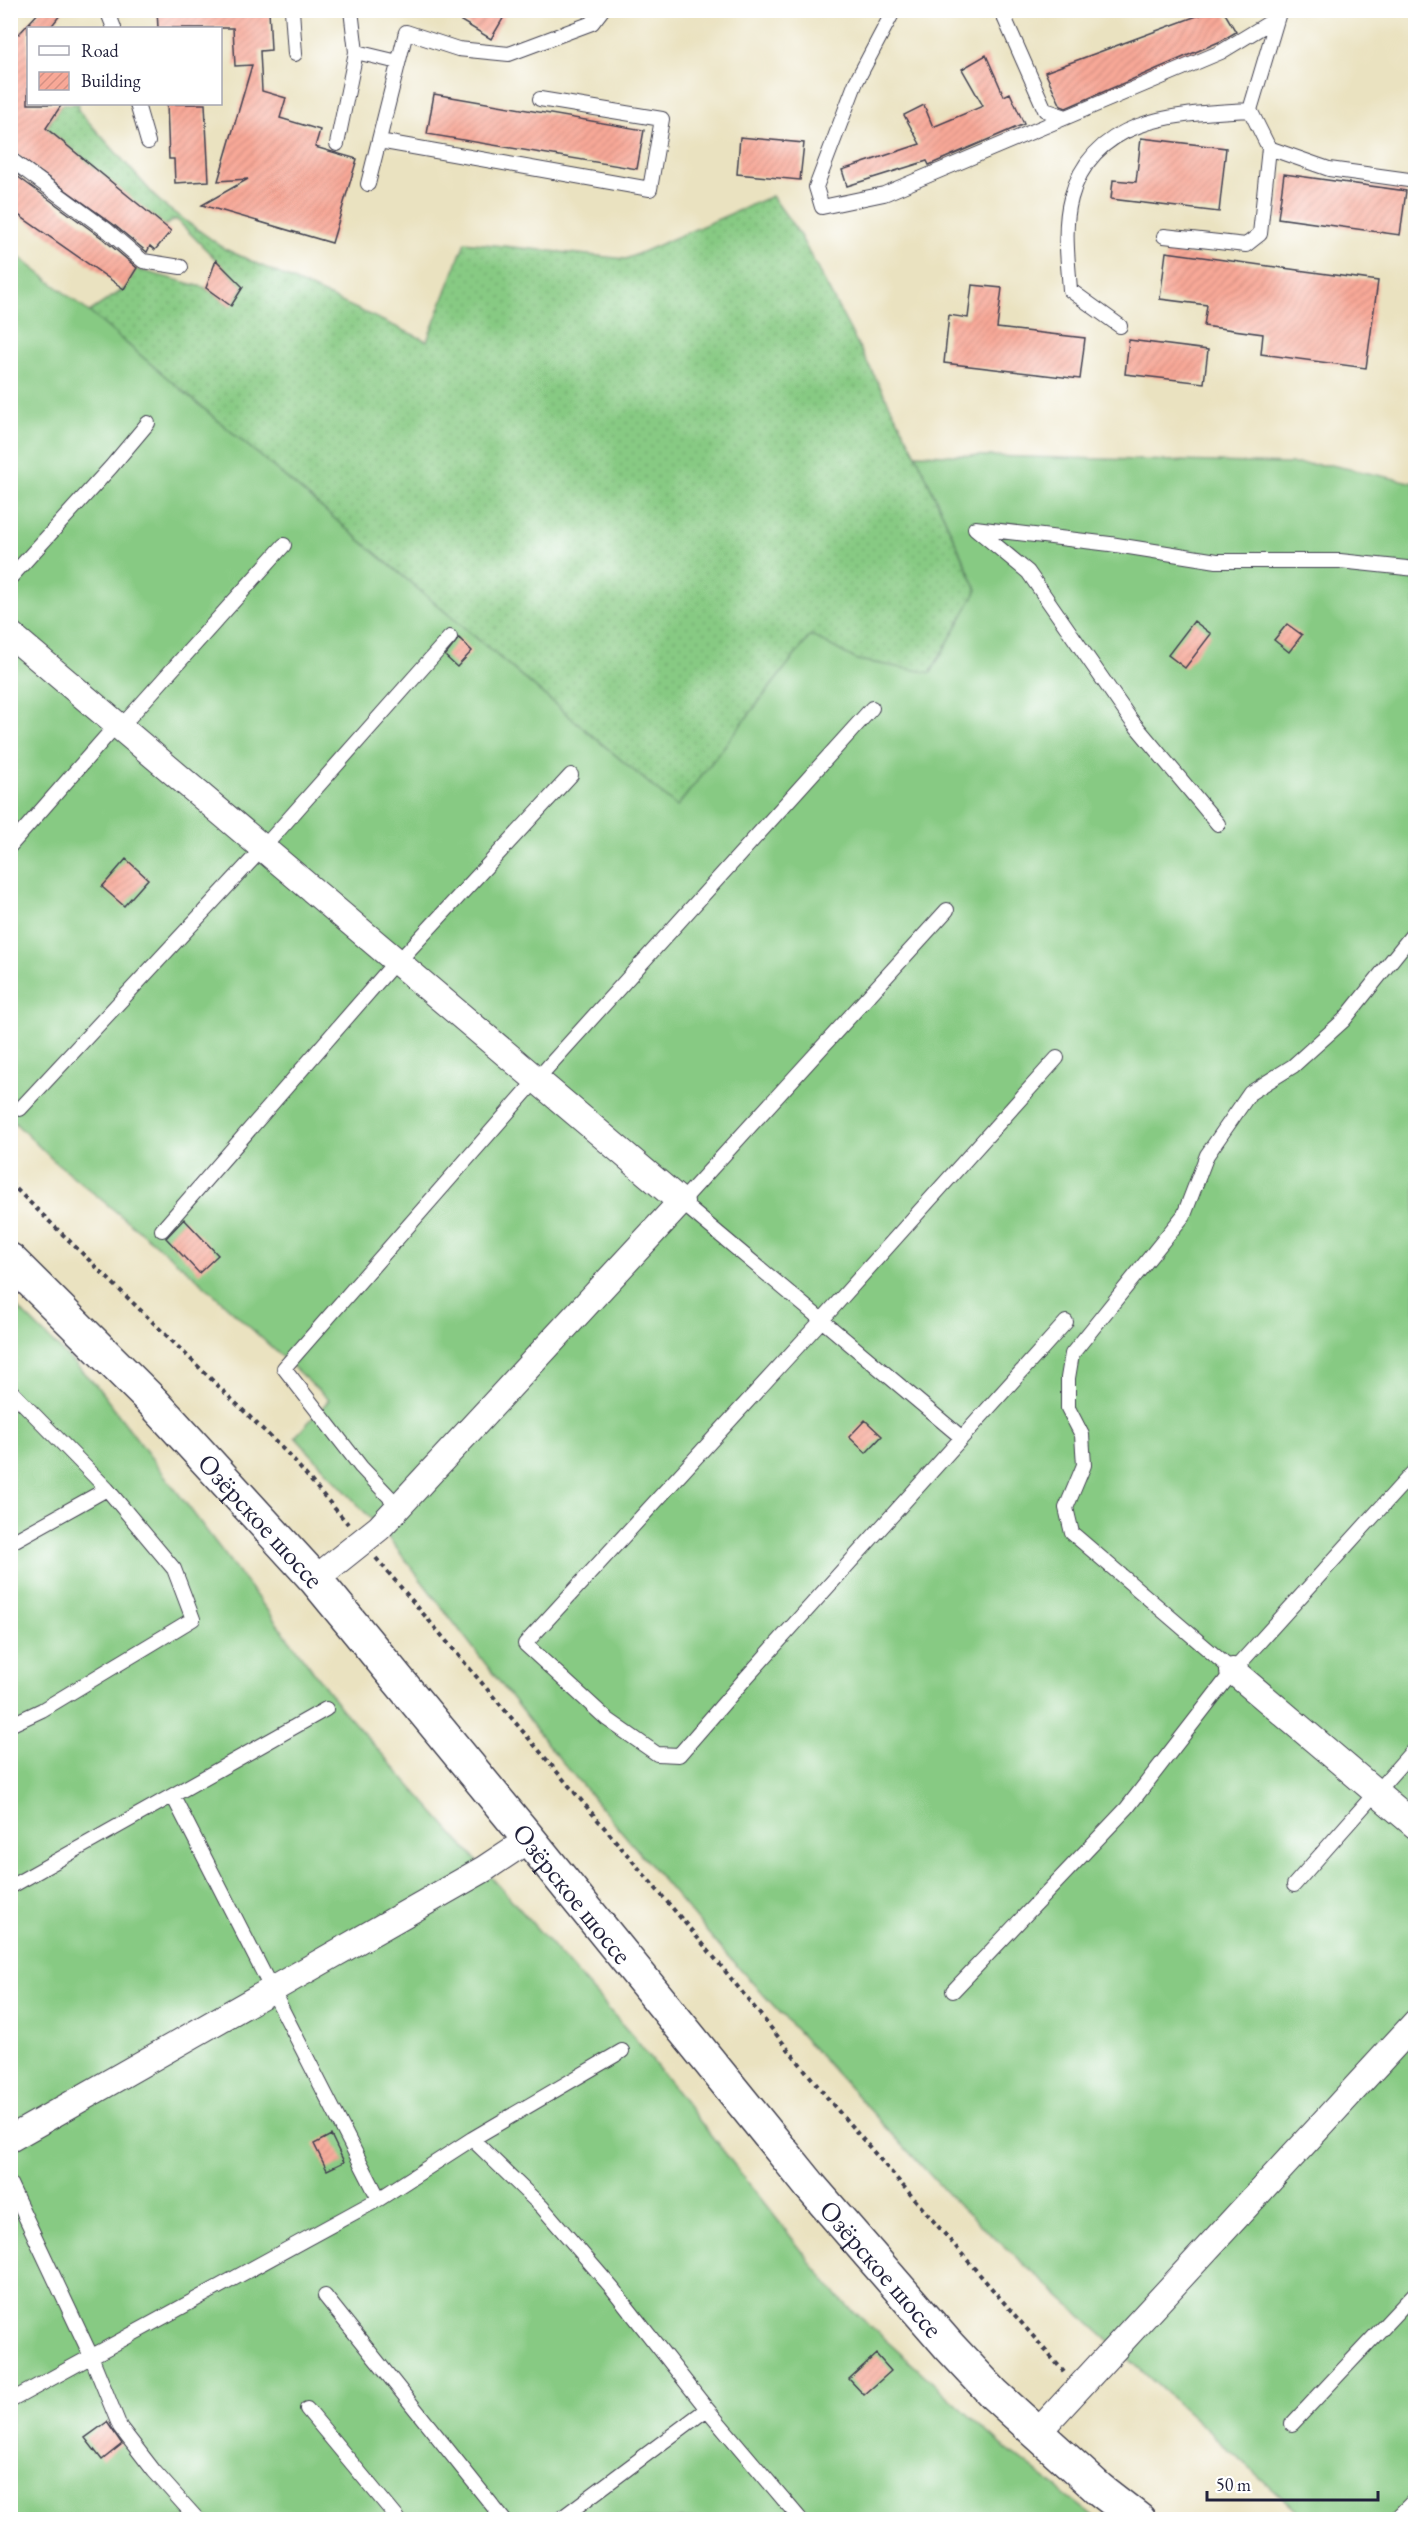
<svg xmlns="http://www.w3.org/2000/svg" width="1426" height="2530" font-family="'EB Garamond',serif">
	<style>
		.grass { fill: url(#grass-dots); stroke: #54765f; stroke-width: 1.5 }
		.garden { fill: #87ca83; stroke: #54765f; stroke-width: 1.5 }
		.building { fill: url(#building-hatch) }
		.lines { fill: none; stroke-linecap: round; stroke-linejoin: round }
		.service-casing { stroke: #403f4f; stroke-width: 16 }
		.minor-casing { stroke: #403f4f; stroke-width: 28 }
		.primary-casing { stroke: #403f4f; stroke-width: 36 }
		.path { stroke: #403f4f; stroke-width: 4; stroke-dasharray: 4.5 4.5; stroke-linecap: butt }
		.service { stroke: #fff; stroke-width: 14 }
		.minor { stroke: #fff; stroke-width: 26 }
		.primary { stroke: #fff; stroke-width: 33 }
		.labels { text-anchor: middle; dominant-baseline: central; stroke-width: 6; stroke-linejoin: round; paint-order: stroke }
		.street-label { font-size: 27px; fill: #22223b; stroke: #fff }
	</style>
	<defs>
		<pattern id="grass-dots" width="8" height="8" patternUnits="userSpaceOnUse" patternTransform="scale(1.5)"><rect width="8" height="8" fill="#87ca83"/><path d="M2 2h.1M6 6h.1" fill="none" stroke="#74ad72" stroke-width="1.8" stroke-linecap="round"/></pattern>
		<pattern id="building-hatch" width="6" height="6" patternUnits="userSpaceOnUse" patternTransform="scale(1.5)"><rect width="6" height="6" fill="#f8a897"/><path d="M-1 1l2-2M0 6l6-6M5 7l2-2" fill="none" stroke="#d49083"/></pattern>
	</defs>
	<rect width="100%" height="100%" fill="#fff"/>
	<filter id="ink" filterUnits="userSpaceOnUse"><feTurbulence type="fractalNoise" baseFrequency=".0167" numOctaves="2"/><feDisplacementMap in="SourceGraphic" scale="12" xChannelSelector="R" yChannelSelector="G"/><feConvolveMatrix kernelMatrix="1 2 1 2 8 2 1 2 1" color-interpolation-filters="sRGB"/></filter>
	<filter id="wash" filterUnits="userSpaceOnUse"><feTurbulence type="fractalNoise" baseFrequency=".008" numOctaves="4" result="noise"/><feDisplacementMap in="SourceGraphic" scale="24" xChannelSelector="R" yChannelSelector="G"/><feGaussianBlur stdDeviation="1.35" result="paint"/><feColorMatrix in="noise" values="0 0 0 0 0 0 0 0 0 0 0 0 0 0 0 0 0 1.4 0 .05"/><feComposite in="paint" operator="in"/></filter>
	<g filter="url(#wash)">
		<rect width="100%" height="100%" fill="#eae2c0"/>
		<path class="grass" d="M62,104H79L78,110L162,204L225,249L427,341L465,242L626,259L772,196L798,232L916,454L977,591L930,673L857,660L810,636L677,807L89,312L124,289L136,269L206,288L230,306L243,287L176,219L164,226L46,128Z"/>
		<path class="garden" d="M10,250L89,312L677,807L811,635L857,660L931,673L977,590L916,454L1331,465L1415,483L1416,2507L1403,2519H1306L956,2203L724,1952L548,1745L387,1536L295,1437L329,1400L193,1275L52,1159L11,1119Z
			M10,1300L96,1385L342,1709L636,2040L839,2298L1002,2445L1097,2519H11Z"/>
		<g id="blocks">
			<path class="building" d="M41,10H64L50,28H28V104H62L46,128L171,231L155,250L150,246L147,252L113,224L10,150V27L19,34Z
				M157,10H269L271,50L260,51L262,91L286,98L280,118L320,130L315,147L357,159L332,243L202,205L248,179L218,181L252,65L235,66L233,28H158Z
				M443,10H508L491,39Z
				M1213,10H1223L1236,32L1221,41L1066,108L1061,106L1045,72Z
				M986,55L1004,96L1010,93L1024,124L929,165L927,161L847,186L842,170L920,144L904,115L924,105L933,127L983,106L962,69Z
				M434,94L644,130L637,169L427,134Z
				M167,104H205L209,181L175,183L174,159H169Z
				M740,137L804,143L800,180L737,174Z
				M1141,138L1226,148L1219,212L1111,199L1113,180L1136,182Z
				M10,171L102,238L137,268L124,289L10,209Z
				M1284,174L1406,191L1400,235L1278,218Z
				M1166,252L1378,281L1366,368L1261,354L1263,334L1204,326L1207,305L1160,299Z
				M216,260L243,287L231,306L206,288Z
				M972,285L1002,288L997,328L1085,338L1080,379L944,363L949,315L968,318Z
				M1129,340L1208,350L1204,383L1125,374Z
				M1194,621L1211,634L1185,668L1168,655Z
				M1287,624L1302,635L1289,652L1274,640Z
				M459,638L472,651L457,667L445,656Z
				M126,859L148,879L124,906L102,887Z
				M184,1219L218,1255L199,1273L166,1238Z
				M865,1420L882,1436L866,1453L849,1437Z
				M331,2135L344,2162L327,2170L314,2144Z
				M876,2354L891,2371L864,2395L849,2379Z
				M107,2422L122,2444L102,2460L85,2438Z"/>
		</g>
	</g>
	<g filter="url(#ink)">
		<use href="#blocks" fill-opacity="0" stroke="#403f4f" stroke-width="1.5"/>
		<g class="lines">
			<g class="service-casing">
				<path id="service" d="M107,10L114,28
					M292,10L295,54
					M351,10L356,52
					M894,10L856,82L816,187L822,207L884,194L1221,52L1277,18
					M1001,10L1045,110L1066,117
					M1278,16L1250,110L1269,148L1329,169L1416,181
					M137,104L148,142
					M379,141L650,189L662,119L540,99
					M337,144L356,52L398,62
					M10,159L108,231L143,261L181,267
					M368,184L406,32L458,49L509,54L592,23L602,10
					M1164,236L1246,245L1260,234L1269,148
					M1120,326L1070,290C1068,260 1063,227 1071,198C1093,115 1180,114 1250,110
					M10,578L111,467L148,423
					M1218,824L1131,720L1028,572L975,528L1110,544L1217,561H1340L1416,569
					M10,846L117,724L127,720L284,545
					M947,910L681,1202L961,1437
					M1057,1058L821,1321L525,1644L607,1719L657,1754L679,1755L744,1680L1066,1322
					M20,1109L263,848L450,637
					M162,1230L390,968L398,962L571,775
					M10,1390L107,1489L174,1569L193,1619L42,1710L10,1725
					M399,1507L361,1467L284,1368L537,1079L872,708
					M10,1543L107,1489
					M1233,1671L1072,1533L1066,1508L1084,1465L1082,1435L1068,1408V1378L1072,1354L1184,1215L1207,1155L1250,1093L1293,1066L1344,1020L1416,930
					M173,1796L379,2199
					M1294,1885L1416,1747
					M10,1887L326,1709
					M953,1991L1127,1808L1233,1671L1416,1469
					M472,2139L542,2207L612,2288L707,2409L801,2520
					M10,2184L91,2356L120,2427L154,2471L198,2520
					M325,2296L504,2520
					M10,2401L379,2199L472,2139L622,2051
					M307,2409L399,2520
					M1292,2424L1416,2292
					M10,2519L11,2520
					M559,2520L707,2409"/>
			</g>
			<g class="minor-casing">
				<path id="minor" d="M10,634L681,1202L379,1528L315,1579
					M1233,1671L1416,1826
					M10,2139L484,1869L529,1839
					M1037,2433L1416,2022
					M1403,2520L1416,2507"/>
			</g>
			<g class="primary-casing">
				<g id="primary">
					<path id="s1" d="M10,1260L153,1402L315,1579L529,1839L811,2187L949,2346L994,2394L1099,2489L1139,2520"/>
				</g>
			</g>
			<path class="path" d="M10,1183L289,1455L348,1524
				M376,1558L713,1956L834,2106L1064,2372"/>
			<use href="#service" class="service"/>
			<use href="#minor" class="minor"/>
			<use href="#primary" class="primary"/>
		</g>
	</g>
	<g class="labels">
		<g class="street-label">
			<text stroke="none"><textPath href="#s1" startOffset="362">Озёрское шоссе</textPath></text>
			<text stroke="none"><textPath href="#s1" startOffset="848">Озёрское шоссе</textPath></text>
			<text stroke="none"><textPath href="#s1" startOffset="1334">Озёрское шоссе</textPath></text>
		</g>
	</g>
	<rect width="1426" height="2530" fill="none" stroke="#fff" stroke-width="36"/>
	<rect x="27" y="27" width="195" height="78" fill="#ffffff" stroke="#a7a7b1" stroke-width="1.5"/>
	<rect x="39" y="46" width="30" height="9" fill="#ffffff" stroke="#a7a7b1" stroke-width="1.5"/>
	<text x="81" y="57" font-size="18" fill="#22223b">Road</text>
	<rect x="39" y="72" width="30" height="18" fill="url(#building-hatch)" stroke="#a7a7b1" stroke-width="1.5"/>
	<text x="81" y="87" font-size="18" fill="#22223b">Building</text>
	<path d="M1207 2491v9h171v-9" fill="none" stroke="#22223b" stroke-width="3"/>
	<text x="1216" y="2491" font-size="18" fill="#22223b" stroke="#ffffff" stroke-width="4.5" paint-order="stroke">50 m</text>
</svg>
